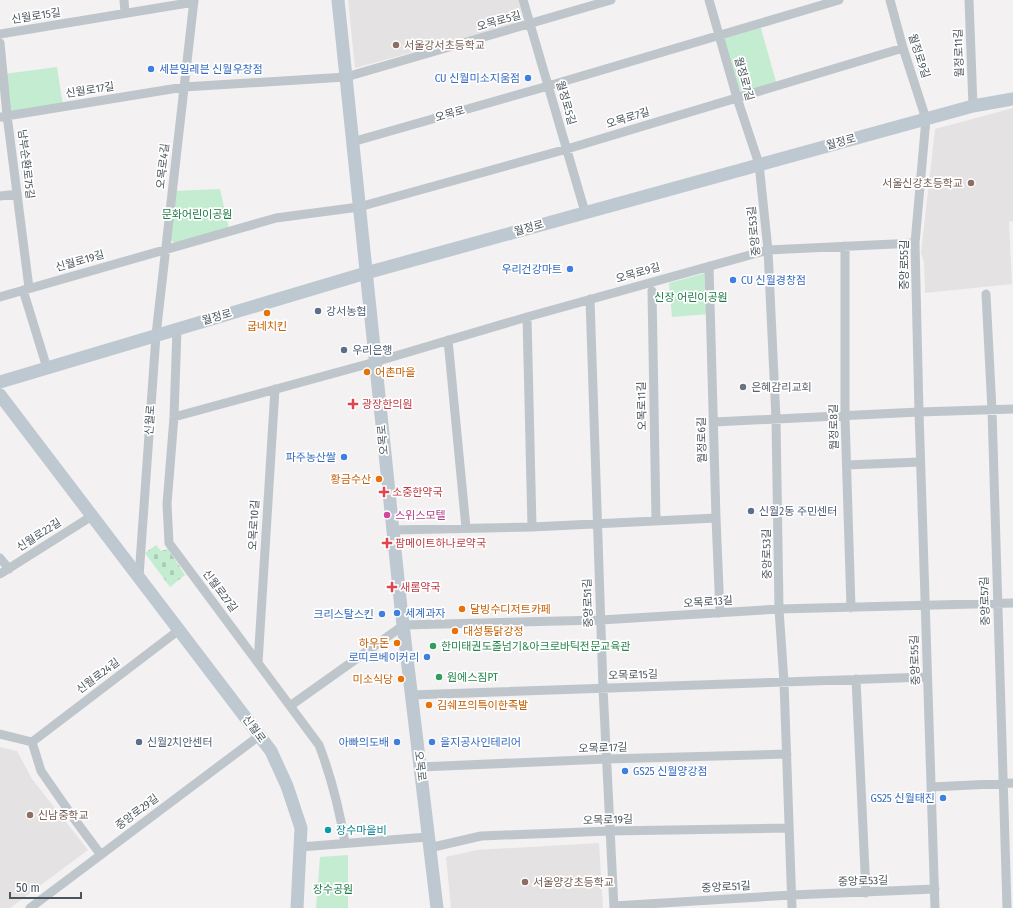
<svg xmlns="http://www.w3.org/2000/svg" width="1013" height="908" font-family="'Fira Sans Condensed','Noto Sans KR',sans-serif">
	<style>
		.education { fill: #e4e2e2 }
		.cemetery { fill: url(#cemetery-stones) }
		.park { fill: #c4ecd1 }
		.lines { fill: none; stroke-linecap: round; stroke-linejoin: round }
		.street { stroke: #bec6cc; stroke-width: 9 }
		.secondary { stroke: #bec8d1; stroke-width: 13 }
		.education-dot { fill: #8d6e63; stroke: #fff; stroke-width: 1.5 }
		.shop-dot { fill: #3f7fe0; stroke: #fff; stroke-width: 1.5 }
		.service-dot { fill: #5c6f8a; stroke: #fff; stroke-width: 1.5 }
		.food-dot { fill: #e8710a; stroke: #fff; stroke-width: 1.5 }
		.worship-dot { fill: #6b7280; stroke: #fff; stroke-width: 1.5 }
		.health-dot { fill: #e0444e; stroke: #fff; stroke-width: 1.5 }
		.hotel-dot { fill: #d1479c; stroke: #fff; stroke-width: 1.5 }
		.leisure-dot { fill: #2e9e5b; stroke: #fff; stroke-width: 1.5 }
		.culture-dot { fill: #0f9aa8; stroke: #fff; stroke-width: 1.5 }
		.labels { text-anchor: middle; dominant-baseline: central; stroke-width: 3.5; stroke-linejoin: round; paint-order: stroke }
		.street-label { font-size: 11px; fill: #4a555d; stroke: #fff }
		.education-label { font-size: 11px; fill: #785e54; stroke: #fff; text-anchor: start }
		.shop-label { font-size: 11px; fill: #366cbe; stroke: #fff; text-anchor: end }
		.park-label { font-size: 11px; fill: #1f7a47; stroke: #fff }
		.service-label { font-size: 11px; fill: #4e5e75; stroke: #fff; text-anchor: start }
		.food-label { font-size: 11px; fill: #c56008; stroke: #fff; text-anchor: start }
		.worship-label { font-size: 11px; fill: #5b616d; stroke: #fff; text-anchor: start }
		.health-label { font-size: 11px; fill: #be3a42; stroke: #fff; text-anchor: start }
		.hotel-label { font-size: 11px; fill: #b23c85; stroke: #fff; text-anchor: start }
		.leisure-label { font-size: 11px; fill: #27864d; stroke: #fff; text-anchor: start }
		.culture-label { font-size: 11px; fill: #0d838f; stroke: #fff; text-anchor: start }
	</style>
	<defs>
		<pattern id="cemetery-stones" width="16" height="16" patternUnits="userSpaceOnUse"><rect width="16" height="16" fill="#c4ecd1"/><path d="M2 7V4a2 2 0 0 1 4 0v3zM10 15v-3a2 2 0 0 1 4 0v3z" fill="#aaccb6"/></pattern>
	</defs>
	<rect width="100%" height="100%" fill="#f3f1f1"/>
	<path class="education" d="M348,0H518L524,22L355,68Z
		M1013,108V221L1009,222L1012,284L925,293L924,262L921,253L935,129Z
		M0,747L17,751L32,779L88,850L10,908H0Z
		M599,843L603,908H451L446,857L477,850Z"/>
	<path class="cemetery" d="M156,545L161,551L168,549L185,575L170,587L145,553Z"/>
	<path class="park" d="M760,25L777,85L738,96L721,36Z
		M57,67L63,106L10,114L4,74Z
		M220,189L229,229L179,245L170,240L175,191Z
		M709,272L710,314L672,317L669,283Z
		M348,855V908H316L320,857Z"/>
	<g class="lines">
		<path class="street" d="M124,0L125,13
			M523,0L585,212
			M709,0L737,98L759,164L768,250L776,419L779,609L784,682L792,908
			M890,0L903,48L926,119L915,243L919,412L935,908
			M969,0L973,106
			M0,34L194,2
			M0,43L7,115L29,288
			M0,117L184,87L346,77L611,0
			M352,142L548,86L839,0
			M0,196L17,194
			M845,246V416L851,608
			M709,266L716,518L720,613
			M23,290L47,368
			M652,291L656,521
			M986,294L992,410L1007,908
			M0,297L276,218L359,207L567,149L903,48
			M590,299L603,688L614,908
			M527,317L532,527
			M177,329L174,417L167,504L169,543L319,745C332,779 339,807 345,843
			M448,340L466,528
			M174,417L375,362L527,317L768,250L915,243
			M714,422L919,412L1013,409
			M847,465L920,462
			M393,530L532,527L716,518
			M0,558L9,569
			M0,574L92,516
			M139,577L156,335L194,0
			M258,663L275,389
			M856,679L866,893
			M411,695L927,677
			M290,706L404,625L601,620L779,609L1013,603
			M0,734L32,742
			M32,742L179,630
			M32,742L41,771L75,820L101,855
			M420,767L606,759L787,754
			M931,787L1013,783
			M300,847L428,837
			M429,848L481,836L609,831L789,828
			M614,906L792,895L935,889
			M30,908L259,736"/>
		<path class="secondary" d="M338,0L401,608L437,908
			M0,382L366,273L973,106L1013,99
			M0,395L271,751L287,786L301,828L297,908"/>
	</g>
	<g class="education-dot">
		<circle cx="396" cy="45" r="4"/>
		<circle cx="971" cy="183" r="4"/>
		<circle cx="30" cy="815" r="4"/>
		<circle cx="525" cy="882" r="4"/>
	</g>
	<g class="shop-dot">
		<circle cx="151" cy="69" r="4"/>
		<circle cx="528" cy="78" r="4"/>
		<circle cx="570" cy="269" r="4"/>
		<circle cx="733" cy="280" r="4"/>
		<circle cx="344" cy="457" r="4"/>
		<circle cx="397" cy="613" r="4"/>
		<circle cx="382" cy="614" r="4"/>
		<circle cx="427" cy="657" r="4"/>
		<circle cx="397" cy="742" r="4"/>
		<circle cx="432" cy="742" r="4"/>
		<circle cx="625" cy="771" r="4"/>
		<circle cx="943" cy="798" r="4"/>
	</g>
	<g class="service-dot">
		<circle cx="318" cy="311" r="4"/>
		<circle cx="344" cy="350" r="4"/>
		<circle cx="751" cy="511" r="4"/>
		<circle cx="139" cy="742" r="4"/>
	</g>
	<g class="food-dot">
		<circle cx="267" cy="313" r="4"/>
		<circle cx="367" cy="372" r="4"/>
		<circle cx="379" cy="479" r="4"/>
		<circle cx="462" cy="609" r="4"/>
		<circle cx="455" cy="631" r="4"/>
		<circle cx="397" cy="643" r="4"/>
		<circle cx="401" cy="679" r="4"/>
		<circle cx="429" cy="705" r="4"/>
	</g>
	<circle class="worship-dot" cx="743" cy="387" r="4"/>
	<g class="health-dot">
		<path d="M351 398h4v4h4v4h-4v4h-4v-4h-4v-4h4z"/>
		<path d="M382 486h4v4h4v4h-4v4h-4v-4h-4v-4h4z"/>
		<path d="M385 537h4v4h4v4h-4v4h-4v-4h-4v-4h4z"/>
		<path d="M390 581h4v4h4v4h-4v4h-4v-4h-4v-4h4z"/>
	</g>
	<circle class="hotel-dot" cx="387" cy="515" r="4"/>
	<g class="leisure-dot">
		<circle cx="433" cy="646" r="4"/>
		<circle cx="439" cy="677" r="4"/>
	</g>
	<circle class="culture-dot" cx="328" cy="830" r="4"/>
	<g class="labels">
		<g class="street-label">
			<text transform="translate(36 16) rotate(-9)">신월로15길</text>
			<text transform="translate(499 21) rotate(-16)">오목로5길</text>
			<text transform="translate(959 53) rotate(-92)">월정로11길</text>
			<text transform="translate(919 56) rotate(72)">월정로9길</text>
			<text transform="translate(744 79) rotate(74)">월정로7길</text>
			<text transform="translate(90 90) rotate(-9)">신월로17길</text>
			<text transform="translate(566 103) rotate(74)">월정로5길</text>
			<text transform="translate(450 114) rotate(-16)">오목로</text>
			<text transform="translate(628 118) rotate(-17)">오목로7길</text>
			<text transform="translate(841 142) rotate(-15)">월정로</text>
			<text transform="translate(26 164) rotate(83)">남부순환로75길</text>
			<text transform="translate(163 166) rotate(-84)">오목로4길</text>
			<text transform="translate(529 228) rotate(-16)">월정로</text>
			<text transform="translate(754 231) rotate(-96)">중앙로53길</text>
			<text transform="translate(80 261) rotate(-16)">신월로19길</text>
			<text transform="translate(904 265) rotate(-90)">중앙로55길</text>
			<text transform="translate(638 273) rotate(-16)">오목로9길</text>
			<text transform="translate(217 317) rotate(-16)">월정로</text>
			<text transform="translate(642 406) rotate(-91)">오목로11길</text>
			<text transform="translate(150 420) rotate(-86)">신월로</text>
			<text transform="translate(834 427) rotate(-91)">월정로8길</text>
			<text transform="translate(383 440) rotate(-96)">오목로</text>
			<text transform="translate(702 440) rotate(-91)">월정로6길</text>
			<text transform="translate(254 525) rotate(-87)">오목로10길</text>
			<text transform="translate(39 535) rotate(-33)">신월로22길</text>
			<text transform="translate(767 554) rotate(-91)">중앙로53길</text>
			<text transform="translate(220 591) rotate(53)">신월로27길</text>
			<text transform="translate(985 601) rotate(-92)">중앙로57길</text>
			<text transform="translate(708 602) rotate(-4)">오목로13길</text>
			<text transform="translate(588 603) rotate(-92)">중앙로51길</text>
			<text transform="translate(915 660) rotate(-92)">중앙로55길</text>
			<text transform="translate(633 675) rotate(-2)">오목로15길</text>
			<text transform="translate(98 676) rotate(-37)">신월로24길</text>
			<text transform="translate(254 729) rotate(53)">신월로</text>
			<text transform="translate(603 748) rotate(-2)">오목로17길</text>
			<text transform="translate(420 766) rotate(83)">오목로</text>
			<text transform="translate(137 812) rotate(-37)">중앙로29길</text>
			<text transform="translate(608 820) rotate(-2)">오목로19길</text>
			<text transform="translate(863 881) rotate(-2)">중앙로53길</text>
			<text transform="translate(726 887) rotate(-3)">중앙로51길</text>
		</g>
		<g class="education-label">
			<text x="404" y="45">서울강서초등학교</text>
			<text x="963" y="183" text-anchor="end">서울신강초등학교</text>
			<text x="38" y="815">신남중학교</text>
			<text x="533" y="882">서울양강초등학교</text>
		</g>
		<g class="shop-label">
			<text x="159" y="69" text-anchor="start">세븐일레븐 신월우창점</text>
			<text x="520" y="78">CU 신월미소지움점</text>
			<text x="562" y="269">우리건강마트</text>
			<text x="741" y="280" text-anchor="start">CU 신월경창점</text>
			<text x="336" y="457">파주농산쌀</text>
			<text x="405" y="613" text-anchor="start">세계과자</text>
			<text x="374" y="614">크리스탈스킨</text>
			<text x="419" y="657">로띠르베이커리</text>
			<text x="389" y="742">아빠의도배</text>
			<text x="440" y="742" text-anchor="start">을지공사인테리어</text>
			<text x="633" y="771" text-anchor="start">GS25 신월양강점</text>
			<text x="935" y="798">GS25 신월태진</text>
		</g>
		<g class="park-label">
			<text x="197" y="214">문화어린이공원</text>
			<text x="691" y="297">신장 어린이공원</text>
			<text x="333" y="889">장수공원</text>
		</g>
		<g class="service-label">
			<text x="326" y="311">강서농협</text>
			<text x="352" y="350">우리은행</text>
			<text x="759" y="511">신월2동 주민센터</text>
			<text x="147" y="742">신월2치안센터</text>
		</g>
		<g class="food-label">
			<text x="267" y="326" text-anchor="middle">굽네치킨</text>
			<text x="375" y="372">어촌마을</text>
			<text x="371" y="479" text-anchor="end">황금수산</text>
			<text x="470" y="609">달빙수디저트카페</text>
			<text x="463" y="631">대성통닭강정</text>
			<text x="389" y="643" text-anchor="end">하우돈</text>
			<text x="393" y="679" text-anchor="end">미소식당</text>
			<text x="437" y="705">김쉐프의특이한족발</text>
		</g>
		<g class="worship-label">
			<text x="751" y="387">은혜감리교회</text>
		</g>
		<g class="health-label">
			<text x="362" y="404">광장한의원</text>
			<text x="392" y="492">소중한약국</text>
			<text x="395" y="543">팜메이트하나로약국</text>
			<text x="400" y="587">새롬약국</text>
		</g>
		<g class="hotel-label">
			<text x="395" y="515">스위스모텔</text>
		</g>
		<g class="leisure-label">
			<text x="441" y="646">한미태권도줄넘기&amp;아크로바틱전문교육관</text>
			<text x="447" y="677">원에스짐PT</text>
		</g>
		<g class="culture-label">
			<text x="336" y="830">장수마을비</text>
		</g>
	</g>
	<path d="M10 892v6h71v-6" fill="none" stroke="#4a555d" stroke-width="2"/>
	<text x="16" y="892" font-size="12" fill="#4a555d" stroke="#ffffff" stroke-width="3" paint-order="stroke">50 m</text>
</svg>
